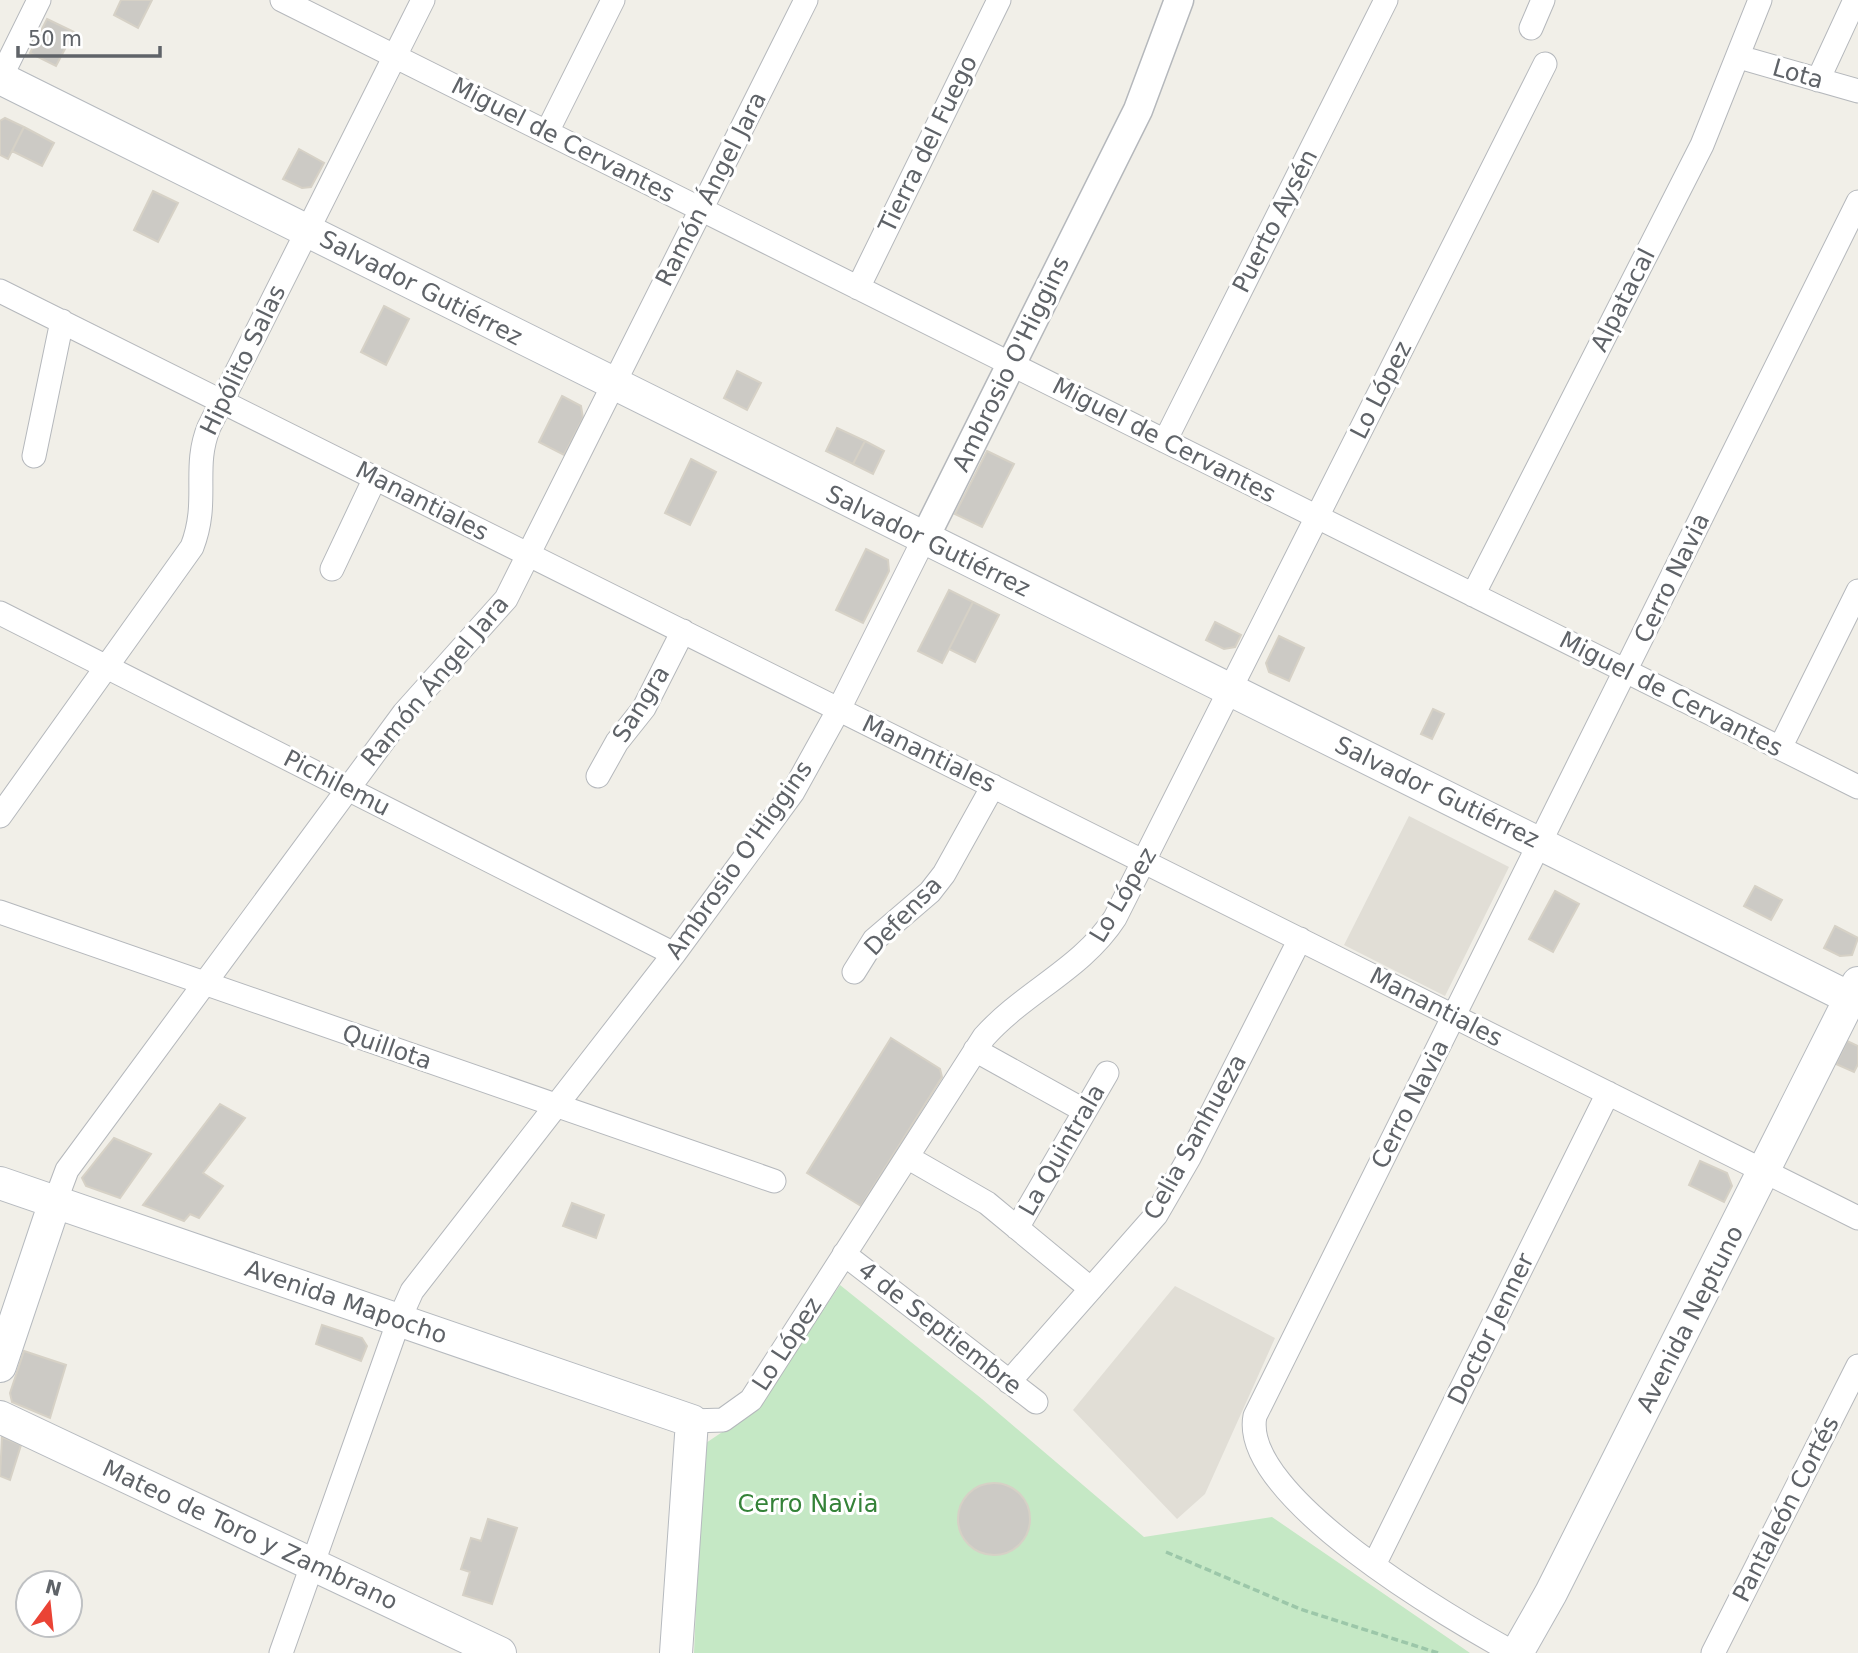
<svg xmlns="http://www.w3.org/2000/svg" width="1858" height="1653" font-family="'DejaVu Sans',sans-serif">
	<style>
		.education { fill: #e1ded6 }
		.green { fill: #c5e8c5 }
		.building { fill: #cccac5; stroke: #d6d1c6; stroke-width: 2 }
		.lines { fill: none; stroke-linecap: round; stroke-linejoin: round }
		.minor-casing { stroke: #b5b8bc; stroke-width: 25 }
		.tertiary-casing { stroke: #b5b8bc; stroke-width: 31 }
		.secondary-casing { stroke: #b6babf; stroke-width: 34 }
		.path { stroke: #9cc7a9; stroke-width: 3.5; stroke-dasharray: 7 3.5; stroke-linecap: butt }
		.minor { stroke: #fff; stroke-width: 23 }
		.tertiary { stroke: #fff; stroke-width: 28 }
		.secondary { stroke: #fff; stroke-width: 32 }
		.labels { text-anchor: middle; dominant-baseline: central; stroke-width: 6; stroke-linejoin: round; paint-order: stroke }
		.street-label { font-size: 24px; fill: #5f6368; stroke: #fff }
		.park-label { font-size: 24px; fill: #348238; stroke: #fff }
	</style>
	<rect width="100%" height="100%" fill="#f1efe8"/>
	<path class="education" d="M1409,816L1509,867L1445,996L1344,945Z
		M1175,1286L1275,1338L1205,1494L1177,1519L1073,1410Z"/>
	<path class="green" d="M840,1285L982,1399L1144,1537L1272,1517L1470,1653H694L703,1445L755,1410Z"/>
	<path class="building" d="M121,0H152L138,28L114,15Z
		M47,19L74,32L56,66L30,53Z
		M5,118L24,127L8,159L0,155V121Z
		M24,127L54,143L42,166L12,151Z
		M299,149L324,163L311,187L302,188L283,179Z
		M153,191L178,203L158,242L134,230Z
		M384,306L409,319L386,365L361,352Z
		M737,371L761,383L747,410L724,398Z
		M562,396L581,406L583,418L564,455L539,442Z
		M837,428L865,441L853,464L826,451Z
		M865,441L884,451L873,474L853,464Z
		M987,451L1014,464L982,527L955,514Z
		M691,459L716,472L690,525L665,513Z
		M866,549L888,560L889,571L863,623L836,610Z
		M949,590L973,602L942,663L918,651Z
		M973,602L999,615L975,662L949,649Z
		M1215,622L1241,635L1235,647L1224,649L1206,640Z
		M1279,636L1304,648L1289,681L1269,672L1266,663Z
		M1433,709L1444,714L1432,739L1421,734Z
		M1755,886L1782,900L1771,920L1744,906Z
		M1555,891L1579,904L1553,952L1529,939Z
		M1835,926L1858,938L1852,955L1840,956L1824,948Z
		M891,1038L940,1069L942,1077L861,1206L807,1173Z
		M1847,1041L1858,1046V1064L1854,1072L1836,1064Z
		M220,1104L245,1118L203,1173L223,1186L199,1218L190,1214L184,1221L143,1205Z
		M114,1138L151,1154L120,1198L86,1186L82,1178Z
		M1700,1161L1727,1173L1732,1186L1724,1202L1689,1185Z
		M572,1203L604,1215L596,1238L563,1226Z
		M322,1325L362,1338L367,1346L361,1361L316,1344Z
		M24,1351L66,1365L50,1418L12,1402L10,1393Z
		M2,1437L21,1445L10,1480L0,1476Z
		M958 1519a36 36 0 1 1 72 0a36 36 0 1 1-72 0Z
		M488,1519L517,1528L492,1604L463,1595L470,1572L461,1569L471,1538L481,1541Z"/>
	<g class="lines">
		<g class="minor-casing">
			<path id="minor" d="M282,0L1858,787
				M1531,28L1543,0
				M1739,57L1858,91
				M0,79L39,0
				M1818,80L1855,0
				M547,132L613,0
				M858,288L999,0
				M0,291L1858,1218
				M1165,441L1386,0
				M34,456L62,321
				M332,569L375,478
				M1473,595L1702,145L1760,0
				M0,613L674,954
				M1780,748L1858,591
				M598,776L617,742L644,708L683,631
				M0,816L192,547C210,501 192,468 209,427L423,0
				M0,912L774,1181
				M854,972L874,940L930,892L944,874L993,786
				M975,1050L1085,1111
				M907,1157L987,1203L1091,1289
				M55,1202L67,1170L404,713L506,599L806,0
				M1017,1228L1107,1073
				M844,1254L1036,1402
				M1009,1382L1156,1215L1189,1158L1300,939
				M692,1421L723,1420L751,1400L984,1037C1024,992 1082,969 1115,918L1545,64
				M1374,1565L1608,1093
				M281,1653L399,1320L412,1291L674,954L793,792L839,709L924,539
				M1514,1653C1453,1620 1239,1496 1255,1416L1858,202
				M1713,1653L1858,1366"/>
		</g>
		<g class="tertiary-casing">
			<path id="tertiary" d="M924,539L1138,110L1179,0"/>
		</g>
		<g class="secondary-casing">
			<path id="secondary" d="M0,78L1858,1002
				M0,1183L692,1421L676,1653
				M0,1366L55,1202
				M0,1417L500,1653
				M1517,1653L1551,1593L1858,983"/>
		</g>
		<path class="path" d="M1166,1552L1300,1609L1438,1653"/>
		<use href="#minor" class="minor"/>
		<use href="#tertiary" class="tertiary"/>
		<use href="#secondary" class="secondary"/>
	</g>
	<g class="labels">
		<g class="street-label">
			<text transform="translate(1798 74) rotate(16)">Lota</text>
			<text transform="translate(563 140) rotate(27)">Miguel de Cervantes</text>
			<text transform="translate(928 144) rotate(-64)">Tierra del Fuego</text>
			<text transform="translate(711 189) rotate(-63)">Ramón Ángel Jara</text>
			<text transform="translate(1275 221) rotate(-63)">Puerto Aysén</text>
			<text transform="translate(421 288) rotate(27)">Salvador Gutiérrez</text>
			<text transform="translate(1623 300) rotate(-63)">Alpatacal</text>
			<text transform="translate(243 360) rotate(-64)">Hipólito Salas</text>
			<text transform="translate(1011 364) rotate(-64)">Ambrosio O'Higgins</text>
			<text transform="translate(1381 390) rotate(-63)">Lo López</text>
			<text transform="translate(1164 440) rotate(27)">Miguel de Cervantes</text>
			<text transform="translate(422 501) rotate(27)">Manantiales</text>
			<text transform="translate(928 541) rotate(26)">Salvador Gutiérrez</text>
			<text transform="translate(1672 578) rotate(-64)">Cerro Navia</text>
			<text transform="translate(435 681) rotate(-50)">Ramón Ángel Jara</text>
			<text transform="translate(1671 694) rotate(27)">Miguel de Cervantes</text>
			<text transform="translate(641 704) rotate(-58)">Sangra</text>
			<text transform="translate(929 754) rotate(26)">Manantiales</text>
			<text transform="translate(337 783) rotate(27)">Pichilemu</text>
			<text transform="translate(1437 792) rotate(26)">Salvador Gutiérrez</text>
			<text transform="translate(739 860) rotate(-55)">Ambrosio O'Higgins</text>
			<text transform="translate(1123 895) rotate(-59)">Lo López</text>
			<text transform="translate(903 916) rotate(-46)">Defensa</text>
			<text transform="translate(1436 1007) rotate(27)">Manantiales</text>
			<text transform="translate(387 1047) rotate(19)">Quillota</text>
			<text transform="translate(1410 1104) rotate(-63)">Cerro Navia</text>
			<text transform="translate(1195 1137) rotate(-61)">Celia Sanhueza</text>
			<text transform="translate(1062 1150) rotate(-60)">La Quintrala</text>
			<text transform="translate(346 1302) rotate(19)">Avenida Mapocho</text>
			<text transform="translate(1690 1319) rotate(-63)">Avenida Neptuno</text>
			<text transform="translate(940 1328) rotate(38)">4 de Septiembre</text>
			<text transform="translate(1491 1329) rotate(-64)">Doctor Jenner</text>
			<text transform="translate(787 1344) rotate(-57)">Lo López</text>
			<text transform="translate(1786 1509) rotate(-63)">Pantaleón Cortés</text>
			<text transform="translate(250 1535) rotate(25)">Mateo de Toro y Zambrano</text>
		</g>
		<g class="park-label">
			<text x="808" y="1504">Cerro Navia</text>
		</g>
	</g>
	<g transform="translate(49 1604) rotate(15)"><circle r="33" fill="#ffffff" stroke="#bfc1c3" stroke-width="2"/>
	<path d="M0-5L12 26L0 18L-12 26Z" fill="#ea4335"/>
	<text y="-10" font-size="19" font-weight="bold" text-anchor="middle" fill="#5f6368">N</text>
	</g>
	<path d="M18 46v10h142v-10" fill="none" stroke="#5f6368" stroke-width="3.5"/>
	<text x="28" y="46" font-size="21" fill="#5f6368" stroke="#ffffff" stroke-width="5" paint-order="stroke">50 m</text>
</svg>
